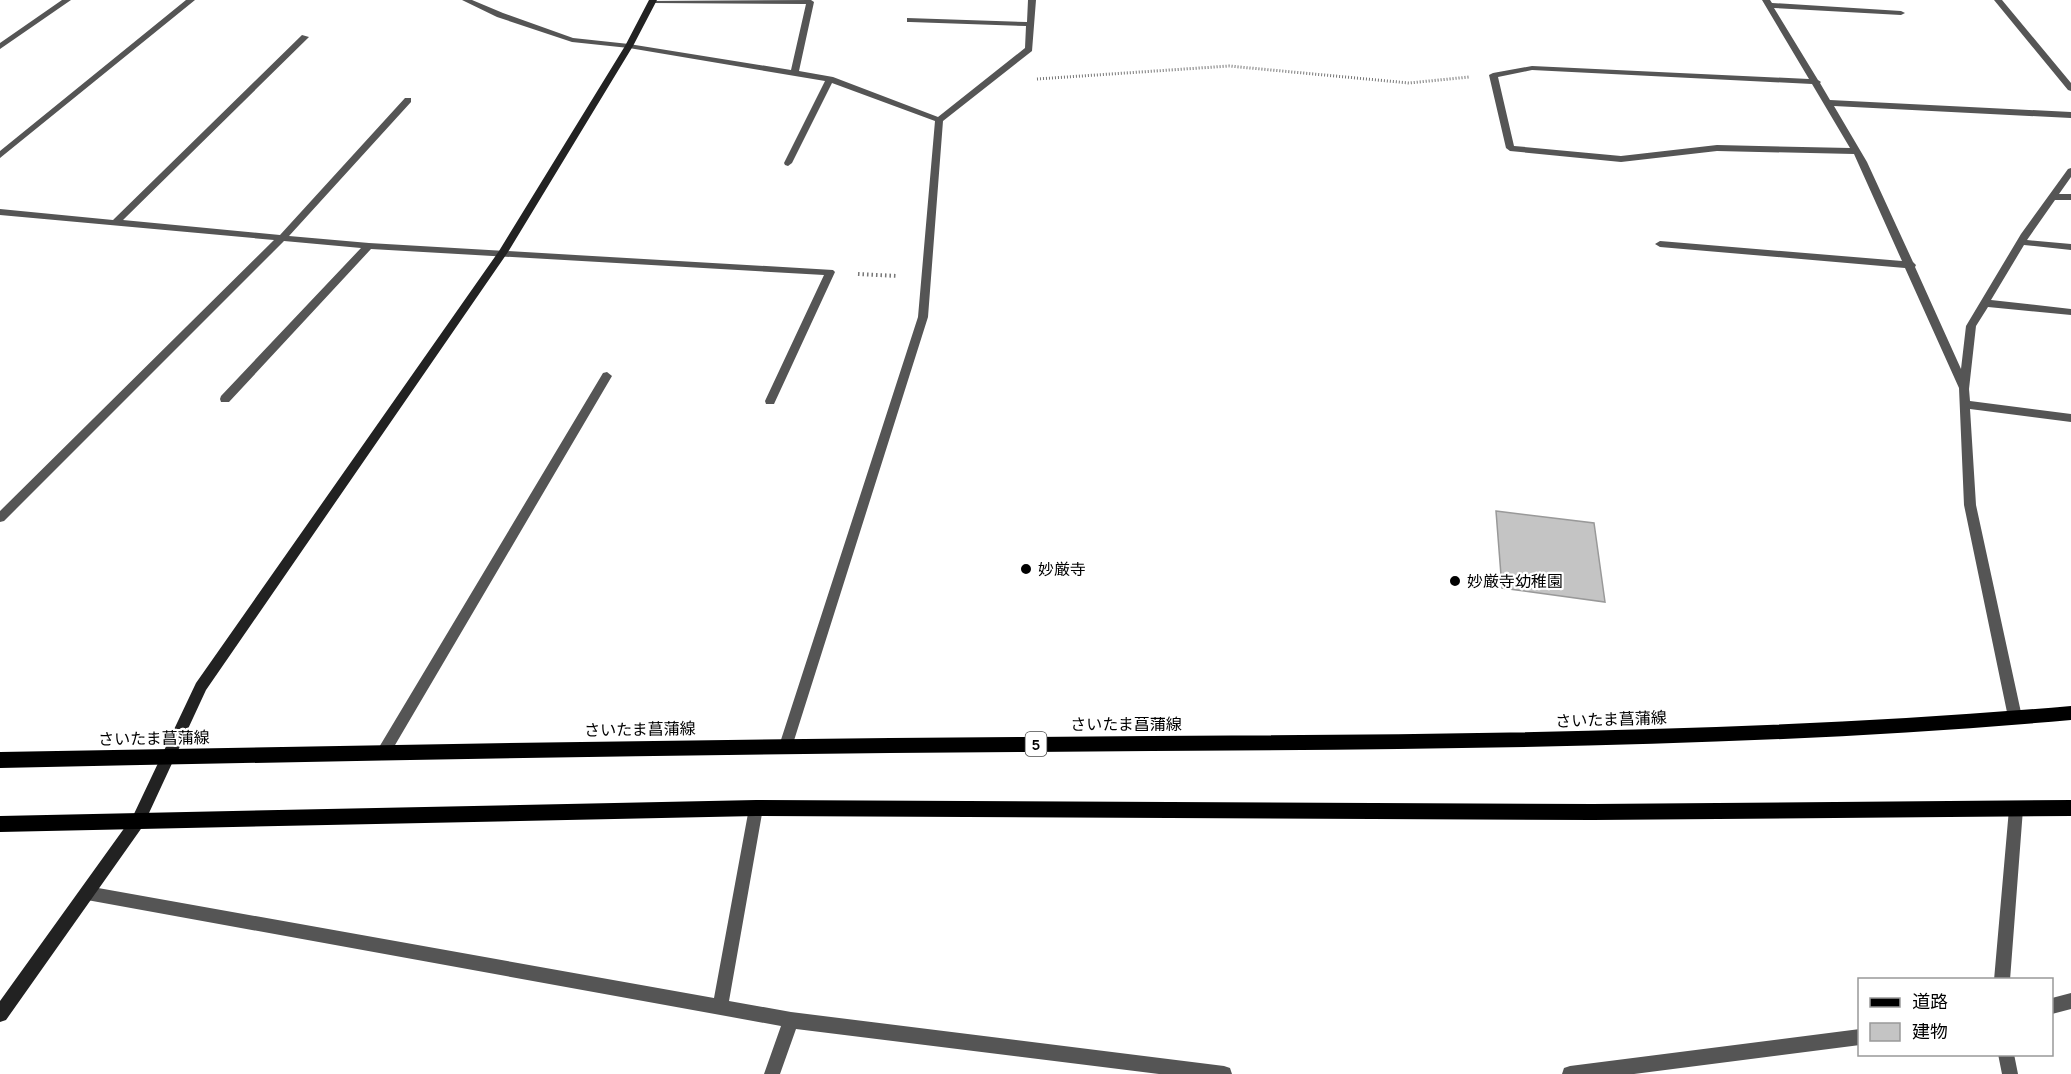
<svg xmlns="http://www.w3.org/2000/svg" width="2071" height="1074" font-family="Manrope,'Noto Sans JP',sans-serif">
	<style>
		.building { fill: #c4c4c4; stroke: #999; stroke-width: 1.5 }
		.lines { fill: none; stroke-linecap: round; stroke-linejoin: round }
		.path-far1 { stroke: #777; stroke-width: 3; stroke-dasharray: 1 2; stroke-linecap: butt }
		.path { stroke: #777; stroke-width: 4; stroke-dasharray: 1.5 3; stroke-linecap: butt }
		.street { fill: #555; fill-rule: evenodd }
		.secondary { fill: #222; fill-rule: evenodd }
		.primary { fill: #000; fill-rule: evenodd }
		.poi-dot { fill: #000; stroke: #fff; stroke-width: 2 }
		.labels { text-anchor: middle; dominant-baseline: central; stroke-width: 4.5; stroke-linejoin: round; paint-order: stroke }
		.shield { fill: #fff; stroke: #4c4c4c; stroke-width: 1.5 }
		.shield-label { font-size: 15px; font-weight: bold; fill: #000 }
		.poi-label { font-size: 16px; fill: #000; stroke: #fff; text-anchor: start }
		.street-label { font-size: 16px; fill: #000; stroke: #fff }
	</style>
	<rect width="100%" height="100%" fill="#fff"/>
	<path class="building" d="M1496,511L1594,523L1605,602L1502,588Z"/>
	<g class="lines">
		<path class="path-far1" d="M1037,79L1229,66L1409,83L1469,77"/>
		<path class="path" d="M858,274L898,276"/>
		<path class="street" d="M62,0H71L0,49V43Z
			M186,0H195L0,158V151Z
			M462,0H472L503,13L573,38L629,44L791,70L806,4L653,3L649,1L811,0L814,2L799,71L833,77L938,117L1025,48L1026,26L910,22H907V18L1027,22L1028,0H1036L1032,51L943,121L928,317L791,750L786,752L781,750L779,746L918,317L935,121L832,83L792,163L788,166L785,165L784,163L825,81L629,48L572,42L497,17Z
			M1762,0H1770L1772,3L1901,11L1905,13L1901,15L1774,8L1818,80L1821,82L1820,83L1830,100L2071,112V118L1834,106L1867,162L1913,262L1916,265L1915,267L1961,369L1966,326L2021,234L2068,169L2071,168V177L2059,194H2071V200H2055L2027,240L2071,244V250L2024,245L1991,300L2071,309V315L1988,307L1976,326L1969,389L1970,401L2071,414V422L1970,409L1976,505L2022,717L2020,721L2015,723L2010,721L2008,717L1964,505L1959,388L1905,268L1660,247L1655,244L1660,241L1902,261L1854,154L1717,151L1621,162L1510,151L1506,148L1489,75L1493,73L1532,66L1809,79ZM1532,70L1812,84L1850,148L1717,145L1621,156L1514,146L1498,77Z
			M1994,0H2002L2071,83V91L2068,90Z
			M302,35L309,37L123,220L280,235L405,98H411V102L289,236L369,243L833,270L835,272L774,404H766L765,401L824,275L371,249L229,402H221L220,399L221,396L361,248L284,241L4,521L0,522V511L274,240L0,215V209L113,220Z
			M607,372L612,376L388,757L383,759L378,757L376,753L378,749L603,373Z
			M756,802L761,803L763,808L729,1001L791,1012L1224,1066L1230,1068L1232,1074H1159L796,1029L780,1074H764L781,1026L87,900L82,898L80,893L82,888L87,886L714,998L749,808L751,803Z
			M2016,803L2021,804L2023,809L2010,980H1994L2009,809L2011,804Z
			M2071,993V1009L2052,1014V998Z
			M1860,1029V1045L1634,1074H1562L1564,1068L1570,1066Z
			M1998,1054H2014L2018,1074H2002Z"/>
		<path class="secondary" d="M649,0H657L633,46L508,252L206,690L143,826L6,1020L0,1022V1001L133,816L196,683L499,251L625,46Z"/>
		<path class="primary" d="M2071,706V720C1725,751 1378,749 1031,752C687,754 344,761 0,768V752C344,746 687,739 1031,737C1378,734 1725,736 2071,706Z
			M756,800L1593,804L2071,800V816L1593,820L756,816L0,832V816Z"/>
	</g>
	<g class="poi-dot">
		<circle cx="1026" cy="569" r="6"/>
		<circle cx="1455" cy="581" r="6"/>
	</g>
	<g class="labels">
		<rect class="shield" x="1025.5" y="732" width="21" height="24" rx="4.5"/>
		<g class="shield-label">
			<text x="1036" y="744">5</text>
		</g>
		<g class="poi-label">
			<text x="1038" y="569">妙厳寺</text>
			<text x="1467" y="581">妙厳寺幼稚園</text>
		</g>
		<g class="street-label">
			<text transform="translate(1611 719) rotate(-2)">さいたま菖蒲線</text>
			<text x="1126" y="724">さいたま菖蒲線</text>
			<text transform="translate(640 729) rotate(-1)">さいたま菖蒲線</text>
			<text transform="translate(154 738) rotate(-1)">さいたま菖蒲線</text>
		</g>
	</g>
	<rect x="1858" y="978" width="195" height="78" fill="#ffffff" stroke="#999999" stroke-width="1.5"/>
	<rect x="1870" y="998" width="30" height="9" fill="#000000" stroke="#999999" stroke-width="1.5"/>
	<text x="1912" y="1008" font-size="18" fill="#000000">道路</text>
	<rect x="1870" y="1023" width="30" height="18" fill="#c4c4c4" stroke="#999999" stroke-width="1.5"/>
	<text x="1912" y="1038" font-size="18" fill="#000000">建物</text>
</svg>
